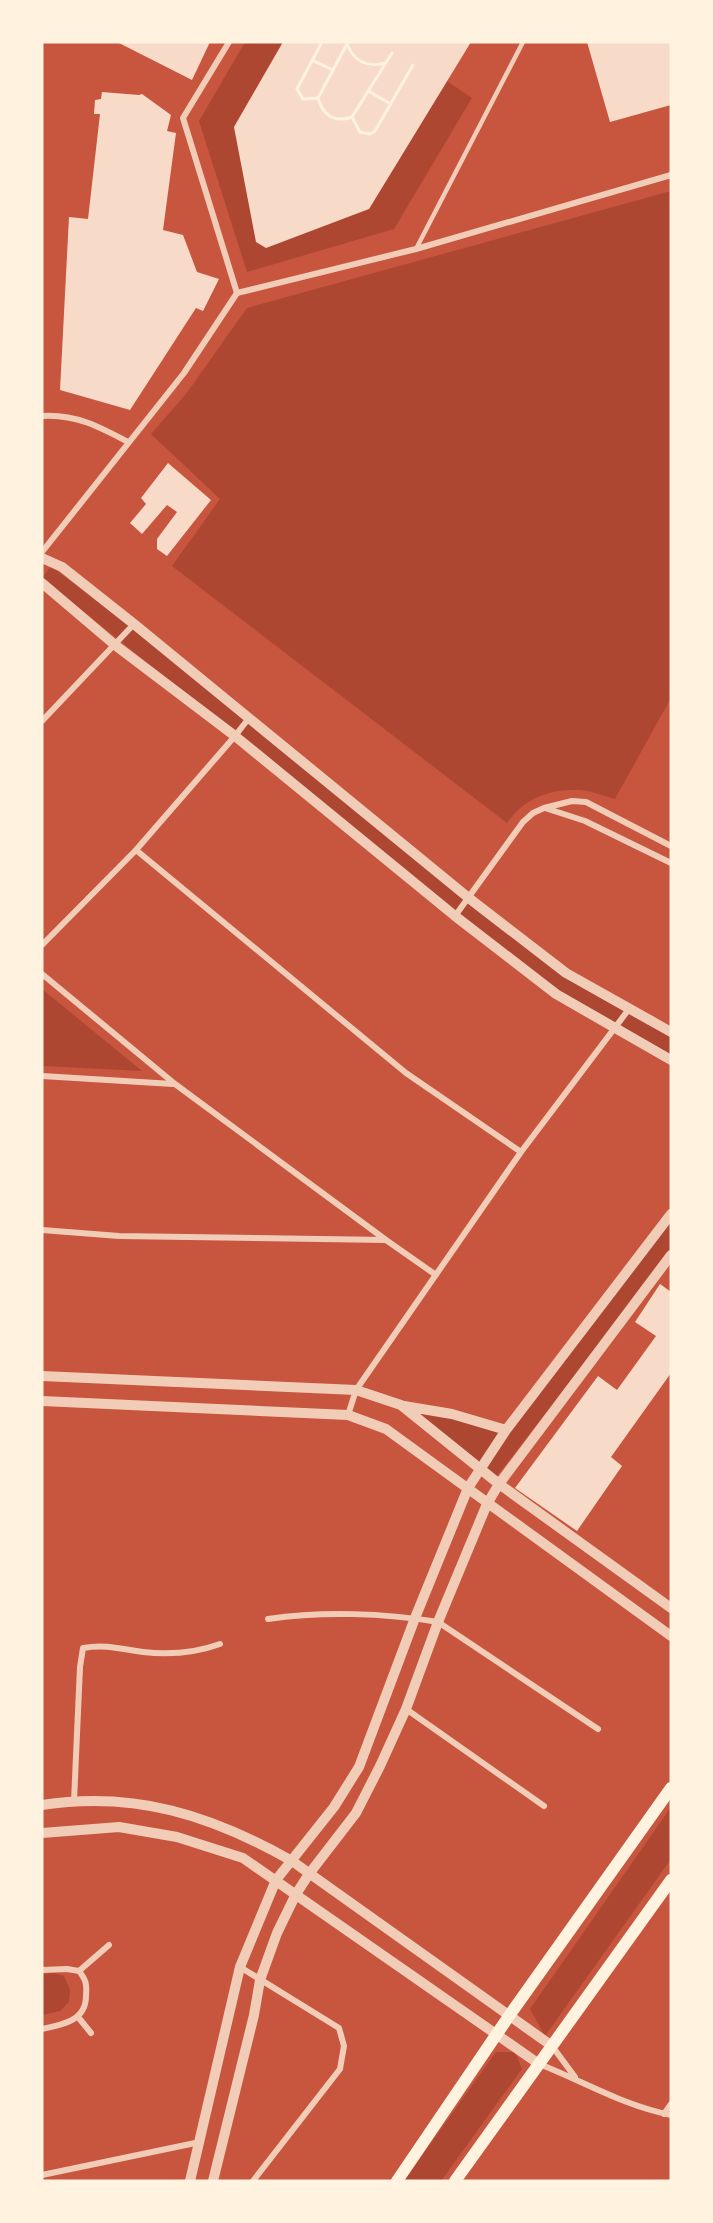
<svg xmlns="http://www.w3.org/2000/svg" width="713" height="2223" font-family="Manrope,sans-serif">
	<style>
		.green { fill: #ae4732 }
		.building { fill: #f7dbc8 }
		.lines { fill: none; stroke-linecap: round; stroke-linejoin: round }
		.path { stroke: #fff3e0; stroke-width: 3 }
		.service { stroke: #f1ccb7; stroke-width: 4.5 }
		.minor { stroke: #f1ccb7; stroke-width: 6 }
		.tertiary { stroke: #f1ccb7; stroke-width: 10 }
		.secondary { stroke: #fff3e0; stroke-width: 12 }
	</style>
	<rect width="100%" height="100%" fill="#c8553d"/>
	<path class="green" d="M245,42H283L234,127L256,241L369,209L447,81L472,98L394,229L247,272L199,121Z
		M671,191V698L615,799C603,796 590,790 578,790C549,789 523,799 507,823L172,566L220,499L151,434L186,394L247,308Z
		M51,566L133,629L563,976L671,1035V1055L552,988L42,578Z
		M42,989L142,1071L42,1066Z
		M671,1218V1250L497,1476L485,1467Z
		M401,1405L506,1430L480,1469Z
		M671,1807V1859L545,2036L530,2009Z
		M54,1973L64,1976L70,1990L69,2002L60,2011L42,2015V1974Z
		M496,2052H515L522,2069L441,2181H404Z"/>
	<path class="building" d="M117,42H210L192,80Z
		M283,42H471L369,209L266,248L256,242L234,127Z
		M587,42H671V105L610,122Z
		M102,92L139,95L142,94L171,115L167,131L176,133L163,230L183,235L197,272L219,279L203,311L196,308L130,410L60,390L69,217L88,219L100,114H94L95,100L101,99Z
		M168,463L211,500L167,556L157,549V539L177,512L167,505L142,534L130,523L146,504L141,498Z
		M660,1284L671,1292V1373L611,1457L622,1466L577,1531L515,1488L598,1376L617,1390L656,1336L635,1322Z"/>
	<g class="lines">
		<path class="path" d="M348,42L318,98C323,116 335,123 352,117L392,53
			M347,44C354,61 367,68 385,63
			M312,60L333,70
			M368,91L391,104
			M318,98L303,99L297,89L322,42
			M352,117L360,132L370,134L375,131L413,65"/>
		<path class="service" d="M416,249L523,42"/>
		<path class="minor" d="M229,42L183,118L237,293
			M237,293L416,249L671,175
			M42,416C76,414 100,427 128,442
			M42,552L184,373L237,293
			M42,721L134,624
			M545,808L585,821L671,863
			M136,850L406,1073L521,1152
			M455,916L523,822L533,813L544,808L572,801L586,802L671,846
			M42,945L136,850L235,736L249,718
			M42,974L175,1084L386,1240L436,1275
			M42,1076L173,1084
			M42,1230L119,1236L386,1240
			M348,1415L356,1390L521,1152L629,1009
			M268,1619C322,1611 384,1613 438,1622L598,1729
			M406,1709L544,1806
			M74,1801L80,1667L83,1648C106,1644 120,1649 143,1652C169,1655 195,1653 220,1644
			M240,1967L339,2028L344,2046L340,2069L253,2181
			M42,1970L67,1969L79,1971C86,1980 87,1984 86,1996C86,2021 62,2025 42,2029
			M79,1971L109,1945
			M78,2017L91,2033
			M552,2046L575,2077
			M539,2064C583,2081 624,2106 671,2115
			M664,2114L671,2104
			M42,2175L200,2142"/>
		<path class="tertiary" d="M42,558L62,567L134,624L470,899L566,973L671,1032
			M42,583L115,645L235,736L455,916L556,994L671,1060
			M42,1376L356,1390L401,1405L499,1484L671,1608
			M42,1401L348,1415L386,1429L671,1636
			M404,1406L452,1414L506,1430
			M42,1805C135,1791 211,1815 292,1861L552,2046
			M42,1833L119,1827L177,1837L243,1858L539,2064
			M190,2181L240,1967L276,1880L334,1807L359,1767L415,1618L468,1488L506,1430L671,1214
			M213,2181L254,2015L260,1980L277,1933L296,1894L309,1874L356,1813L380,1766L406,1709L438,1622L487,1504L499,1484L671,1255"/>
		<path class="secondary" d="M397,2181L509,2016L671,1788
			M455,2181L671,1880"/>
	</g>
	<rect width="713" height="2223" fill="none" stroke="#fff3e0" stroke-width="87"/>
</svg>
